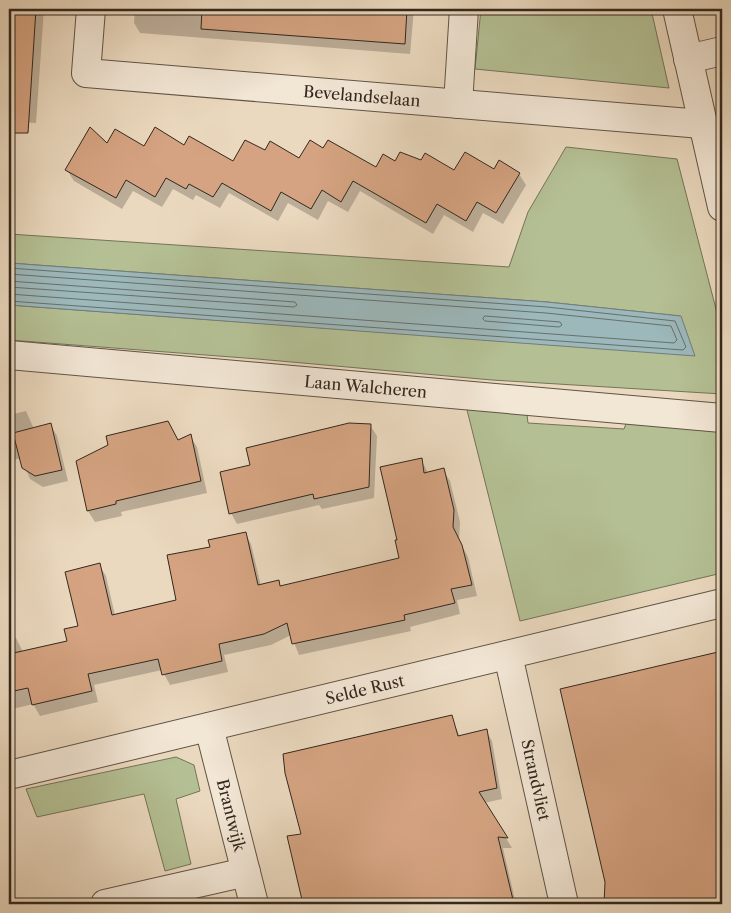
<svg xmlns="http://www.w3.org/2000/svg" width="731" height="913" font-family="'Libre Caslon Text',serif">
	<style>
		.green { fill: #b4c094; stroke: #737459 }
		.water { fill: #9cb8bb; stroke: #727e7c }
		.shadow { fill: #0003 }
		.lines { fill: none; stroke-linecap: round; stroke-linejoin: round }
		.shore { stroke: #67706c; stroke-width: 1 }
		.building { fill: #d5a381; stroke: #32281e }
		.minor-casing { stroke: #605446; stroke-width: 30 }
		.minor { stroke: #f2e6d5; stroke-width: 28 }
		.labels { text-anchor: middle; dominant-baseline: central; stroke-width: 4.5; stroke-linejoin: round; paint-order: stroke }
		.street-label { font-size: 16px; fill: #32281e; stroke: #f2e6d5 }
	</style>
	<rect width="100%" height="100%" fill="#ebd9bf"/>
	<filter id="stains"><feTurbulence type="fractalNoise" baseFrequency=".004" numOctaves="4"/><feColorMatrix values="0 0 0 0 .2 0 0 0 0 .09 0 0 0 0 .02 0 0 0 .5 -.17"/></filter>
	<radialGradient id="worn" r=".72"><stop offset=".6" stop-color="#630" stop-opacity="0"/><stop offset="1" stop-color="#630" stop-opacity=".3"/></radialGradient>
	<path class="green" d="M481,9H651L669,88L475,69Z
		M566,147L677,159L722,332V394L492,380L258,359L9,340V305L694,355L680,316L547,302L9,263V234L509,267L528,212Z
		M465,402L526,407L528,423L624,429L629,416L722,427V573L520,621Z
		M176,757L194,765L200,791L176,799L191,864L165,871L144,794L37,817L26,789Z"/>
	<path class="water" d="M9,263L547,302L681,316L695,356L9,305Z"/>
	<path class="shadow" d="M9,9H44L36,123L15,122L14,144H9Z
		M135,9H414L410,54L140,33L134,23Z
		M107,145L145,148L184,146L233,162L266,151L300,160L324,149L377,168L395,162L455,172L495,170L519,174L526,185L503,224L483,213L473,232L444,215L433,234L360,191L348,212L328,201L318,220L288,203L278,221L229,193L220,208L196,195L193,200L173,189L162,207L133,191L122,209L74,181L67,170Z
		M26,411L34,429L50,424L57,436L68,481L43,487L30,479L21,458L9,461V415Z
		M370,425L377,436L374,498L322,509L319,505L237,524L231,513L252,466Z
		M190,436L197,447L207,493L121,512L122,516L95,522L88,511L77,461L178,442Z
		M421,459L428,473L443,470L450,481L460,522L459,540L468,557L477,596L457,600L460,614L410,627L411,631L299,655L291,635L271,645L224,655L228,672L170,685L162,670L94,685L98,702L40,716L33,704L9,710V639L16,638L23,652L69,641L80,627L99,565L106,576L115,615L177,601L211,547L245,533L251,544L261,586L278,582L281,587L400,559L399,541Z
		M722,653V904H612L562,690Z
		M451,716L460,737L486,731L492,741L502,799L484,803L512,848H503L516,904H304L288,837L302,835Z"/>
	<g class="lines">
		<path class="shore" d="M9,268L547,307L675,321L686,347L683,350L9,301
			M9,274L546,313L671,326L677,340L674,343L9,294
			M9,281L295,302L297,305L294,307L9,287
			M485,316L560,322L562,325L559,327L485,321L483,319Z"/>
	</g>
	<path class="building" d="M9,9H36L28,133H9Z
		M202,9H407L405,44L201,29Z
		M90,127L107,143L115,129L144,146L155,127L184,145L189,136L233,161L245,140L265,150L270,141L299,158L310,140L323,148L328,140L376,167L383,154L395,161L400,152L421,160L425,153L454,170L465,152L494,169L499,160L520,173L496,213L477,202L466,221L437,204L426,223L353,181L341,202L322,190L311,209L281,192L271,211L222,183L213,197L189,184L186,189L166,178L155,197L126,180L116,198L65,170Z
		M168,421L178,440L191,434L201,481L116,501V504L87,511L76,461L108,445L106,436Z
		M51,423L62,470L35,476L22,468L13,433Z
		M349,423L371,424L369,487L314,499L313,494L229,514L220,472L250,465L246,448Z
		M422,458L424,473L444,468L454,510L453,527L462,545L472,585L451,589L455,603L404,615L405,620L292,644L287,623L264,634L219,644L222,661L162,675L158,659L88,674L92,691L32,705L28,688L9,692V654L67,641L64,629L78,626L65,572L100,563L112,615L176,600L167,555L210,547L208,540L246,532L258,585L279,580L280,586L399,558L395,540H397L380,467Z
		M718,652L722,653V904H604L605,882L560,689Z
		M452,715L458,736L487,729L497,788L479,792L508,838L498,837L514,904H303L287,836L301,834L285,773L283,754Z"/>
	<g class="lines">
		<g class="minor-casing">
			<g id="minor">
				<path id="s1" d="M91,9L86,73L702,124"/>
				<path d="M677,9L722,207"/>
				<path d="M688,59L722,51"/>
				<path d="M458,104L464,9"/>
				<path id="s2" d="M9,355L722,418"/>
				<path id="s3" d="M508,655L564,904"/>
				<path id="s4" d="M209,727L254,904"/>
				<path id="s5" d="M9,775L722,603"/>
				<path d="M105,904L246,872"/>
			</g>
		</g>
		<use href="#minor" class="minor"/>
	</g>
	<g class="labels">
		<g class="street-label">
			<text stroke="none"><textPath href="#s1" startOffset="341">Bevelandselaan</textPath></text>
			<text stroke="none"><textPath href="#s2" startOffset="358">Laan Walcheren</textPath></text>
			<text stroke="none"><textPath href="#s5" startOffset="366">Selde Rust</textPath></text>
			<text stroke="none"><textPath href="#s3" startOffset="128">Strandvliet</textPath></text>
			<text stroke="none"><textPath href="#s4" startOffset="91">Brantwijk</textPath></text>
		</g>
	</g>
	<rect width="731" height="913" fill="none" stroke="#ebd9bf" stroke-width="30"/>
	<rect x="10" y="10" width="711" height="893" fill="none" stroke="#32281e" stroke-width="2.5"/>
	<rect x="15" y="15" width="701" height="883" fill="none" stroke="#32281e"/>
	<rect width="100%" height="100%" filter="url(#stains)"/>
	<rect width="100%" height="100%" fill="url(#worn)"/>
</svg>
